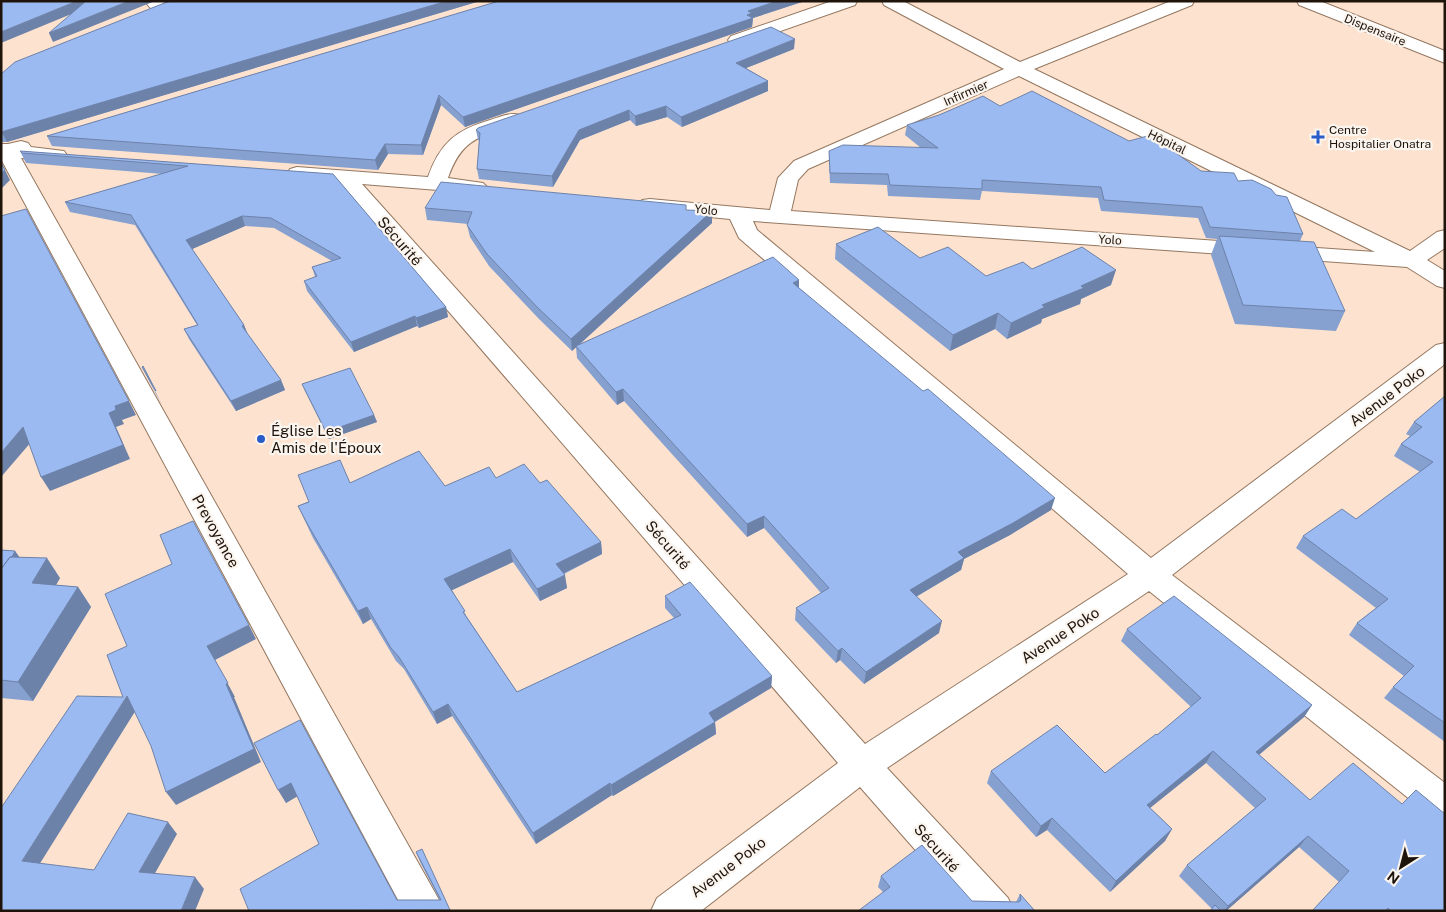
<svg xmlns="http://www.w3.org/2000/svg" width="1446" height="912" font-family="'Public Sans',sans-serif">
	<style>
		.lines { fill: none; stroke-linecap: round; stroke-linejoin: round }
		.minor-casing { stroke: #947760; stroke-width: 2 }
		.minor { fill: #fff; fill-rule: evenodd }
		.wall { fill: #86a0d0 }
		.shaded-wall { fill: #6d82a9 }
		.building { fill: #9cbaf2; stroke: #6d82a9 }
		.poi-dot { fill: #295bc9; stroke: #fbf5ef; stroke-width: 2 }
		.labels { text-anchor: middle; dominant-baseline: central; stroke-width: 4.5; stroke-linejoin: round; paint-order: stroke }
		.far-street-label { font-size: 12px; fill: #1f140b; stroke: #fbf5ef }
		.far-poi-label { font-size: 12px; fill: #1f140b; stroke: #fbf5ef; text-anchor: start }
		.street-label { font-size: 15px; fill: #1f140b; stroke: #fbf5ef }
		.poi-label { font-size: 15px; fill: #1f140b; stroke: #fbf5ef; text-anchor: start }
	</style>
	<rect width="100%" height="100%" fill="#fde3cf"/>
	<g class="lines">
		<g class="minor-casing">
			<path id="minor" d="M145,1H163L167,7L165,11C155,13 150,9 145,1Z
				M832,1H857L855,5L743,44L737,45L731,44L728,40L731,36Z
				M882,1H903L1020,62L1171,1H1194L1192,5L1034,69L1410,251L1437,232L1445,230V248L1427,260L1445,271V288L1437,286L1407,267L753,221L757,230L1151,558L1436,345L1445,343V364L1172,575L1445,783V822L1432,817L1149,591L887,768L1008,898L1014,911H969L860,787L701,911H651L657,898L838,763L337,182L290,177L287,173L290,169L297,167L428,177C440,143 456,130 490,120C500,117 509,112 520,115L523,119L520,123C482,136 462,137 448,178L483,183L487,187L483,191L476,193L362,184L865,744L1128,574L739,238L730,219L650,211L642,210L639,205L642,200L650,199L770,210L778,178L794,161L1004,69L884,5ZM1019,76L1375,252L791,211L798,180L808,169Z
				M1297,1H1320L1445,51V63L1299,5Z
				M21,141L28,143L31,147L64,151L67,155L64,159L57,161L21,158L438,898L444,911H404L1,159V144H8Z"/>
		</g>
		<use href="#minor" class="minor"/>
	</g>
	<path class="wall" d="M171,1H480L7,142H1V74Z
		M499,1H805L753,18L752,27L465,127L441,105L423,155L388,154L378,170L52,146L47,136Z
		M794,49L746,68L768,81V91L682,127L667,117L636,126L630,120L580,140L553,187L479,179L477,169L479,141L478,140L476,130Z
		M1000,106L1129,141L1201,171L1238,181L1303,234L1300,241L1345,311L1336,331L1235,324L1211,255L1217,239L1206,238L1198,218L1101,211L1098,198L982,191L980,200L888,196L887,185L830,183L829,162V151L921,148L905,135L907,125Z
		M20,151L333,174L446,307L448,317L419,328L417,326L354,352L307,291L304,281L315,277L312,267L332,261L274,228L245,226L192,249L244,325L248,335L281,380L285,390L236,411L189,339L184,329L197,325L135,225L70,212L65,202L163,174L26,163Z
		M425,208L712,211V223L579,345L799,280V288L1051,510L1010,535L964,559L961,570L916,597L939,633L864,684L840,660L836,663L795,620L796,608L821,593L764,528L747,537L624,401L617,405L577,358L576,347L572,351L539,319L489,266L470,237L467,225L468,224L427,220Z
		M836,244L986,276L1032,269L1111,285L1081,299L1080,304L1042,319L1041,323L1007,339L995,329L950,351L835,259Z
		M143,366L162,405L149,381L142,367Z
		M302,384L374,415L377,422L329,439L305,391Z
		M1445,396V742L1384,698L1393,687L1404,676L1349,635L1357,623L1376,608L1296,548L1303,536L1356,519L1420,472L1394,456L1401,444L1410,436L1406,434L1414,422Z
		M496,478L540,483L601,542L602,554L564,574L567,588L540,601L513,562L452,590L467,617L517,692L674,618L665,608V596L772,676L771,688L715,722L716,734L613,796L612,795L536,844L452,716L437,724L404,669L396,661L371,619L363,624L313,538L304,519L298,506L350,483L445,486Z
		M1,550L15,551L19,557L60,578L56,585L78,587L91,607L33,701L1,698Z
		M1127,629L1312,705L1304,717L1259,755L1310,800L1445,911H1312L1339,882L1299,847L1226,911H1210L1212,909L1179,876L1187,865L1255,808L1206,763L1150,808L1172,829L1165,841L1110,892L1047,830L1036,837L987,783L991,771L1105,773L1157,735L1191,707L1121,641Z
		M254,743L397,900H440L421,864L416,852L450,911H249L319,844L297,796L286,803Z
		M881,876L972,901L1016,902L1020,894L1035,911L883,892L878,887Z"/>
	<path class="shaded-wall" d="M77,1H98V3L1,43V32Z
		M129,1H155L53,42L49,33Z
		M447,1H480L7,142L2,132Z
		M777,1H805L753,18L752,27L465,127L463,117L748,11Z
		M795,39L794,49L736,72V63Z
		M768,81V91L682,127L681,117Z
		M439,95L441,105L423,155L421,145Z
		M666,106L667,117L636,126L635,116Z
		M629,110L630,120L580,140L553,187L552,176L579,130Z
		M385,144L388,154L378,170L375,160Z
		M5,170L10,180L1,189V173Z
		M712,211V223L572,351L571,339Z
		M242,216L245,226L190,250L186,240Z
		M1116,270L1111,285L1081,299L1080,304L1042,319L1041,323L1007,339L1011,323L1042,305L1081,286Z
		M799,280V292L793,283Z
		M446,307L448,317L419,328L416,318Z
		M998,313L995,329L950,351L953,335Z
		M415,316L417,326L354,352L351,342Z
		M244,325L248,335L242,326Z
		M281,380L285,390L236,411L231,401Z
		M623,389L624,401L617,405L616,392Z
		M129,401L136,415L122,420L124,424L116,427L130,459L50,491L41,477L115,406Z
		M374,415L377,422L329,439L326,432Z
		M23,427L32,441L1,477V453Z
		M1055,498L1051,510L1010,535L964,559L961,570L907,602L910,590L958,552Z
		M764,516V528L747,537V524Z
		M601,542L602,554L558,576L556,564Z
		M510,549L513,562L448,592L444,579Z
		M15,551L23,562L1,571Z
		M47,558L60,578L46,602L32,583Z
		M565,575L567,588L540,601L537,589Z
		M78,587L91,607L33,701L18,682Z
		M367,607L371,619L363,624L358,611Z
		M942,621L939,633L864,684L866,672Z
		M249,625L256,639L215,660L235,697H234L261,762L176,805L166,792L207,646Z
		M842,648L840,660L836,663L838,651Z
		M772,676L771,688L709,725V713Z
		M127,696L136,710L34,873L22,861Z
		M448,704L452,716L437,724L433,712Z
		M1312,705L1304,717L1248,764L1256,752Z
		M715,722L716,734L613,796L611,785Z
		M1213,751L1206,763L1140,816L1147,805Z
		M291,783L298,796L286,803L278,790Z
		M610,783L612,795L536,844L533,833Z
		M1052,818L1047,830L1036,837L1041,826Z
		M168,822L177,834L149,884L139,872Z
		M1172,829L1165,841L1110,892L1116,881Z
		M1308,836L1299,847L1226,911H1224L1228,906Z
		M195,877L204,889L195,911H181Z"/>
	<path class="building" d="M1,1H77L1,32Z
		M86,1H129L49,33Z
		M171,1H447L1,132V74L15,62L162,4Z
		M499,1H777L748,11L752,13L747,15L753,18L463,117L439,95L421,145L385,144L375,160L47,136Z
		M771,27L795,39L736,63L768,81L681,117L666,106L635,116L629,110L579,130L552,176L477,169L480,133L476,130L478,128Z
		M1032,91L1129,141L1151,135L1201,171L1234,173L1238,181L1252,180L1271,189L1276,195L1287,197L1303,234L1210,227L1202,207L1104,200L1101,187L982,180V189L890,185L888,174L830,173L829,151L843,145L938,148L907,125L939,115L983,96L1000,106Z
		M20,151L333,174L446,307L416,318L415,316L351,342L304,281L317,276L312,267L341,258L271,218L242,216L186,240L244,325L242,326L281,380L231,401L184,329L198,325L131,215L65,202L188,166L22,153Z
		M1,163L5,170L1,173Z
		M441,182L686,205V210L712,211L571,339L537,307L487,254L467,225L472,212L425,208Z
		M26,209L129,401L115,406L116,410L109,413L123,445L41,477L23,427L1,453V216Z
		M878,227L920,258L948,247L986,276L1023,262L1032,269L1082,247L1116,270L1081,286L1084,288L1042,305L1045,307L1011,323L998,313L953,335L836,244Z
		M1219,236L1314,242L1345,311L1243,305Z
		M773,257L799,280L793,283L923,391L928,389L1055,498L1013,523L958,552L964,558L910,590L942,621L866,672L842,648L838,651L796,608L829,588L764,516L747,524L623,389L616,392L576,346Z
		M143,366L156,391L142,367Z
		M350,368L374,415L326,432L302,384Z
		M1445,396V723L1393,687L1414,666L1357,623L1388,599L1303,536L1342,509L1356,519L1433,462L1401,444L1422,427L1414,422Z
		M419,451L445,486L489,467L496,478L524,464L540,483L547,480L601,542L556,564L565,575L537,589L510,549L444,579L465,611L463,612L517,692L681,615L665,596L690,582L772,676L709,713L715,722L611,785L610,783L533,833L448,704L433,712L399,657L391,648L367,607L358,611L308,525L298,506L309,502L298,475L340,460L350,483Z
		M193,521L249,625L207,646L228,683L226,684L254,749L166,792L151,746L127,696L22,861L94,870L128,813L168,822L139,872L195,877L181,911H1V808L77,696L123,697L107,655L127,646L105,594L172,564L160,535Z
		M1,550L15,551L12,557H10L1,569Z
		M10,557L47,558L32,583L78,587L18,682L1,680V569Z
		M1174,596L1312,705L1256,752L1310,800L1353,763L1402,804L1416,790L1445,814V911H1391L1388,908L1386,911H1312L1349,871L1308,836L1228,906L1187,865L1266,799L1213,751L1147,805L1172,829L1116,881L1052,818L1041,826L991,771L1057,725L1105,773L1156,734L1157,735L1201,698L1127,629Z
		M300,720L397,900H441L416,852L422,849L450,910L249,911L240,889L319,844L291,783L278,790L254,743Z
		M922,845L972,901L1019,902L1021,900L1020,894L1035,911H858L890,887L881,876Z
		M1215,905L1221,911H1210Z"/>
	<g class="poi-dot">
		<path d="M1315.5 129.5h5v5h5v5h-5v5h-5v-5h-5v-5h5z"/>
		<circle cx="261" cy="439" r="5"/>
	</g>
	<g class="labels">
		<g class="far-street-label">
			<text transform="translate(1375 30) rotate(22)">Dispensaire</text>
			<text transform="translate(966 93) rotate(-24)">Infirmier</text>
			<text transform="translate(1167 142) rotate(26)">Hôpital</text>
			<text transform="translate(706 210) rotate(6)">Yolo</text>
			<text transform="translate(1110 240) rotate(4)">Yolo</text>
		</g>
		<g class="far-poi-label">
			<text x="1329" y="130">Centre<tspan x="1329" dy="14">Hospitalier Onatra</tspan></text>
		</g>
		<g class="street-label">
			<text transform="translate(400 241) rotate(49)">Sécurité</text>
			<text transform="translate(1387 396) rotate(-37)">Avenue Poko</text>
			<text transform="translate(216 531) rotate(61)">Prevoyance</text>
			<text transform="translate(668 545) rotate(49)">Sécurité</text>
			<text transform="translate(1060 635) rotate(-33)">Avenue Poko</text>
			<text transform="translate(937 848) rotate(48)">Sécurité</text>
			<text transform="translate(728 867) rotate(-37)">Avenue Poko</text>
		</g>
		<g class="poi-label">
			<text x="271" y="430">Église Les<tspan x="271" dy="17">Amis de l'Époux</tspan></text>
		</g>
	</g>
	<rect width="1446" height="912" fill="none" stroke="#1f140b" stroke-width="5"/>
	<g transform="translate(1401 867) rotate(216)" stroke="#fbf5ef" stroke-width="4" paint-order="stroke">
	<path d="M0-4L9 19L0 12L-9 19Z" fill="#1f140b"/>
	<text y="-8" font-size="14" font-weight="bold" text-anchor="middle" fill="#1f140b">N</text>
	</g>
</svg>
